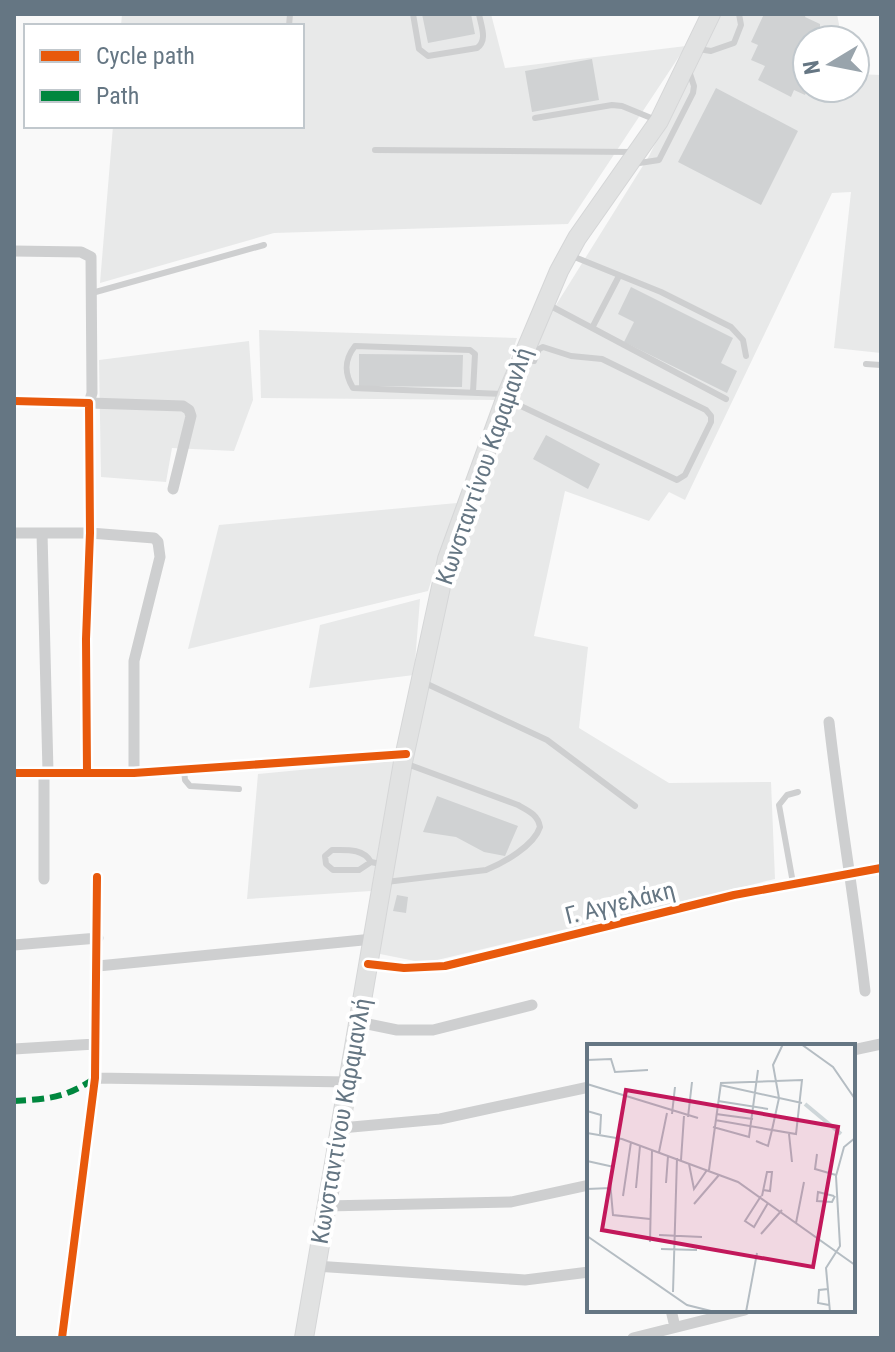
<svg xmlns="http://www.w3.org/2000/svg" width="895" height="1352" font-family="'Roboto Condensed',sans-serif">
	<style>
		.built { fill: #e8e9e9 }
		.building { fill: #d0d2d3 }
		.lines { fill: none; stroke-linecap: round; stroke-linejoin: round }
		.primary-casing { stroke: #d5d6d7; stroke-width: 20 }
		.lane { stroke: #cecfd0; stroke-width: 6 }
		.street { stroke: #cecfd0; stroke-width: 11 }
		.primary { stroke: #e1e2e2; stroke-width: 18 }
		.quiet { stroke: #00873e; stroke-width: 6; stroke-dasharray: 12 6; stroke-linecap: butt }
		.cycleway-casing { stroke: #fff; stroke-width: 13 }
		.cycleway { stroke: #e8590c; stroke-width: 8 }
		.labels { text-anchor: middle; dominant-baseline: central; stroke-width: 8; stroke-linejoin: round; paint-order: stroke }
		.street-label { font-size: 24px; fill: #657683; stroke: #fff }
		.inset-river { fill: none; stroke: #ced6d9; stroke-width: 4 }
		.inset-road { fill: none; stroke: #b5bdc3; stroke-width: 2 }
		.view { fill: #c2185b; fill-opacity: 0.15; stroke: #c2185b; stroke-width: 4 }
		.inset-edge { fill: none; stroke: #657683; stroke-width: 4 }
	</style>
	<rect width="100%" height="100%" fill="#f9f9f9"/>
	<path class="built" d="M122,14H491L505,68L686,46L568,224L274,233L100,283L113,126H302V26H121Z
		M720,14H837L842,40H807V88H855V74L881,75V353L834,348L851,192L832,193L685,500L669,492L649,521L565,491L534,636L588,647L579,728L669,783L771,782L775,879L425,963L375,953L440,618L546,321L649,156Z
		M259,330L517,338L496,400L261,398Z
		M249,341L253,400L234,451L172,448L166,482L101,477L99,360Z
		M457,503L428,591L188,649L219,525Z
		M420,599L414,675L309,688L320,625Z
		M394,761L371,891L247,899L258,774Z"/>
	<path class="building" d="M422,14H471L475,34L428,43Z
		M764,14H806L805,17L820,24V37L823,40H807L808,88L805,95L794,90L791,97L758,80L765,66L751,60L758,45L751,42Z
		M592,59L599,100L532,112L525,71Z
		M716,88L798,131L761,205L678,162Z
		M631,287L733,338L721,363L737,371L727,393L624,342L634,322L618,314Z
		M359,354L463,355L462,387L359,386Z
		M546,435L600,464L588,489L533,459Z
		M437,796L518,826L505,856L484,852L456,837L423,832Z
		M397,895L408,897L406,913L393,911Z"/>
	<g class="lines">
		<g class="primary-casing">
			<path id="primary" d="M304,1338L403,762L447,559L507,394L559,271L577,238L659,121L711,14"/>
		</g>
		<path class="lane" d="M413,14L419,49L428,56L477,48C488,40 481,26 479,14
			M289,26L290,14
			M698,49L711,51L734,43L741,25L739,14
			M535,118L612,105L622,106L656,120
			M375,150L635,152
			M633,164L659,160L693,93L694,86L689,71
			M572,256L661,292L731,327L743,340L746,356
			M92,293L264,245
			M547,304L726,399
			M592,328L619,276
			M866,364L881,365
			M473,392L475,354L470,350L355,346C344,360 344,373 353,388L503,394
			M508,400L677,480L685,475L711,422V416L706,410L602,359L571,356L543,347L539,349L534,361L525,359
			M425,683L547,740L635,806
			M184,770L185,780L190,786L239,789
			M371,862L359,870H333L326,864L325,856L332,850C346,850 363,848 371,862L381,864
			M386,882L486,870C503,863 534,846 540,827C538,815 529,811 518,805L407,764
			M793,883L779,805L787,795L798,792"/>
		<path class="street" d="M14,251L81,252L91,257L92,393L89,403L183,406L189,410L191,416L173,489
			M14,401L89,403L90,533L86,639L87,772
			M14,533H90L154,538L158,542L160,557L134,661V773
			M42,533L48,772
			M829,722C839,812 855,901 865,991
			M44,772V879
			M14,773H134L406,754
			M14,945L98,938
			M368,964L404,968L445,966L734,895L881,868
			M98,966L373,939
			M358,1022L397,1030H433L532,1005
			M14,1049L95,1044
			M853,1050L881,1044
			M95,1078L349,1082
			M341,1128L440,1119L589,1087
			M326,1206L511,1202L589,1185
			M315,1266L525,1280L589,1272
			M671,1310L675,1327
			M62,1338L95,1078L97,877
			M633,1338L745,1310"/>
		<use href="#primary" class="primary"/>
		<path class="quiet" d="M14,1101C48,1099 66,1098 95,1078"/>
		<g class="cycleway-casing">
			<path id="cycleway" d="M14,401L89,403L90,533L86,639L87,772
				M14,773H134L406,754
				M368,964L404,968L445,966L734,895L881,868
				M62,1338L95,1078L97,877"/>
		</g>
		<use href="#cycleway" class="cycleway"/>
	</g>
	<g class="labels">
		<g class="street-label">
			<text transform="translate(484 466) rotate(-71)">Κωνσταντίνου Καραμανλή</text>
			<text transform="translate(620 903) rotate(-14)">Γ. Αγγελάκη</text>
			<text transform="translate(341 1121) rotate(-80)">Κωνσταντίνου Καραμανλή</text>
		</g>
	</g>
	<g transform="translate(587 1044)">
		<rect width="268" height="268" fill="#f9f9f9"/>
		<path class="inset-river" d="M218,60L254,90"/>
		<path class="inset-road" d="M214,0L246,23L268,55M0,16L24,15L28,28L61,26M0,40L111,74M133,41L215,59M131,57L181,65M0,67L14,71L13,90M85,70L88,43M129,70L166,75M101,73L105,38M128,76L185,86L192,54L186,21L196,0M126,83L162,93L171,26M0,89L35,95L151,138L268,221M202,90L205,118M32,95L23,137L26,171L63,175M72,108L80,69M230,110L228,125L249,131M94,116L97,72M0,117L27,123M102,120L107,145L120,126M122,126L134,39L215,36L209,90L185,86L181,102L169,97M79,139L81,112M49,144L53,102M0,145L24,144M36,152L44,98M174,152L158,177L167,183L181,159M175,152L180,128H185L183,147L176,146M247,152L231,148L230,157L245,158L248,152M107,160L132,131M209,179L217,138M174,190L195,166M72,191L115,193M0,192L100,261L128,268M63,198L65,106M74,205L110,206M241,245L232,246L231,259L242,261M86,248L90,114M159,268L170,209M243,268L239,224L253,202L249,132L257,103L268,94"/>
		<path class="view" d="M39,46L251,83L226,223L15,186Z"/>
		<rect width="268" height="268" class="inset-edge"/>
	</g>
	<rect width="895" height="1352" fill="none" stroke="#657683" stroke-width="32"/>
	<rect x="24" y="24" width="280" height="104" fill="#ffffff" stroke="#c1c8cd" stroke-width="2"/>
	<rect x="40" y="50" width="40" height="12" fill="#e8590c" stroke="#c1c8cd" stroke-width="2"/>
	<text x="96" y="64" font-size="24" fill="#657683">Cycle path</text>
	<rect x="40" y="90" width="40" height="12" fill="#00873e" stroke="#c1c8cd" stroke-width="2"/>
	<text x="96" y="104" font-size="24" fill="#657683">Path</text>
	<g transform="translate(831 64) rotate(260)"><circle r="38" fill="#ffffff" stroke="#c1c8cd" stroke-width="2"/>
	<path d="M0-6L14 30L0 20L-14 30Z" fill="#99a4ac"/>
	<text y="-12" font-size="22" font-weight="bold" text-anchor="middle" fill="#657683">N</text>
	</g>
</svg>
